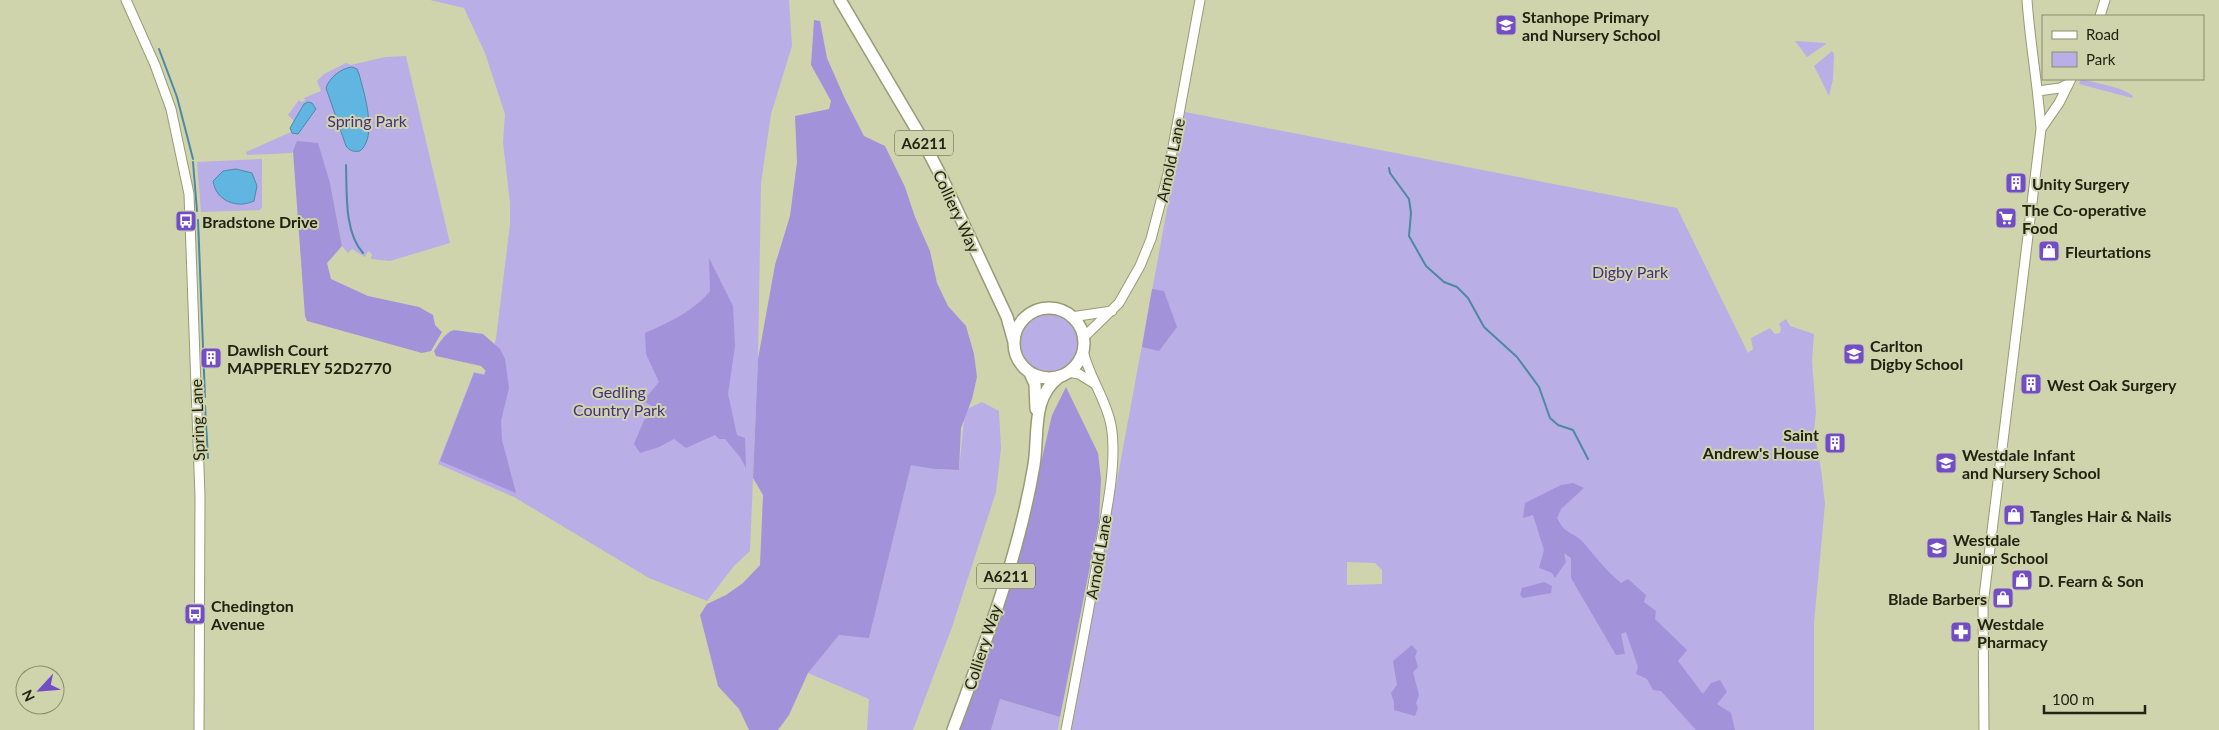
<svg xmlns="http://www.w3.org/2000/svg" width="2219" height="730" font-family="Lato,sans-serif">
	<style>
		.green { fill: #b9aee6; fill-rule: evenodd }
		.forest { fill: #a292da }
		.water { fill: #60b5e1; stroke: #4d89a3 }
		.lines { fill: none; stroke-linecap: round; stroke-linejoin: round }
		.stream { stroke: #4d89a3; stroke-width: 2 }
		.tertiary-casing { stroke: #989c76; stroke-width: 11 }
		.primary-casing { stroke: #989c76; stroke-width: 14 }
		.tertiary { stroke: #fff; stroke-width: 9 }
		.primary { stroke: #fff; stroke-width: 11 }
		.labels { text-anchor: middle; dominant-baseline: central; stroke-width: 4; stroke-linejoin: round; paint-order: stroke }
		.shield { fill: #cfd4ac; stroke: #555841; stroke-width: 1 }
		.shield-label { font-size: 15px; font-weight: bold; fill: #212313 }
		.poi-label { font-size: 16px; font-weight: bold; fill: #212313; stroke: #cfd4ac; text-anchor: start }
		.park-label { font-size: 16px; fill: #482e82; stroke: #cfd4ac }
		.street-label { font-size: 16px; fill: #212313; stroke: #cfd4ac }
	</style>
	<rect width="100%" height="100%" fill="#cfd4ac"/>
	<path class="green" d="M430,0H789L792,46L771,114L761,183L758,359L750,551L734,566L707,601L649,578L514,497L438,464L474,372L484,374L496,339L510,224V203L503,142L505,114L485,53L464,8Z
		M1795,41L1826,43V44L1807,57Z
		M1832,51L1834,54L1833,79L1829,96L1814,66Z
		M406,56L450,243L390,261L371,259L372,254L368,251L365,257L352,249L348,253L342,246L330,183L293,151L292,153L247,155L246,152L291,132L290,128L294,121L288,115L299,100L301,102L305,101L304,98L321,91L317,81L324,74L346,63L351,65L385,57Z
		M2081,79C2098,84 2120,86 2133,96L2132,98L2079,84Z
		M1185,112L1677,208L1748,353L1753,349L1751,338L1770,328L1775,334L1780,333L1781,328L1779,324L1786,319L1790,326L1814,334L1812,362L1816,412L1814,431L1821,469L1825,504L1814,623V730H1071ZM1347,562L1375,563L1382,570V584L1347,585Z
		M262,159V207L260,210L201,212L197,162Z
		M1018 344a30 30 0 1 1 60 0a30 30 0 1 1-60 0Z
		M982,402L999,411L1001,448L996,492L952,627L913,730H867L869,699L808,673L839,634L869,637L911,464L934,469L959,470L965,410Z
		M1000,699L1060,717L1058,730H991Z"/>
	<path class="forest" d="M814,20L820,21L827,58L845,99L864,136L885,146L905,187L915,217L930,251L937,283L948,306L966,326L974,354L977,377L972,399L961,428L959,470L934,469L911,465L869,638L839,635L808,673L789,715L778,730H749L739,709L718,686L700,615L707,604L726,595L743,583L760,565L763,495L753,478L758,359L775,265L790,216L797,162L795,116L829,109L831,101L811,65Z
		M297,141L318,143L330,183L342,246L327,263L331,279L368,296L419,307L433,315L435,325L442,332L431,351L422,353L307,321L305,316L293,151Z
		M709,258L733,306L735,346L728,394L737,435L745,438L746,468L740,457L725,439H719L715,435L686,448L674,439L659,447L640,453L634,444L644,420L661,411L643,401L659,382L646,354L645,333C668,323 694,311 710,291Z
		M1152,289L1164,291L1177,327L1159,351L1142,347Z
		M454,330L483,334L500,349L505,359L509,388L501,421L502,440L516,493L440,461L474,373L484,375L486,371L481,366L436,356L434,351C439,344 445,332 454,330Z
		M1066,387L1098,453L1101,479L1099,521L1060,717L1000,699L991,730H959L1028,519L1052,415Z
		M1573,483L1584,488L1561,509L1557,518C1566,536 1571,530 1583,542C1595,556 1606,571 1621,583L1628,579L1646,595L1644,602L1656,611L1655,619L1687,650L1678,661L1703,694L1711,683L1720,680L1727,692L1717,704L1731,713L1735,730H1696L1661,691L1653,690L1647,679L1636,674L1638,667L1626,632L1621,634L1625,654L1616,655L1571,578V558L1564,553L1566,562L1555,578L1552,573L1539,568L1544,550L1533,515L1523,518L1525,503L1561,485Z
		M1544,582L1552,586L1551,593L1523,598L1520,595L1522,588Z
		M1412,645L1417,651L1415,657L1418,667L1413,672L1419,695L1416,703L1418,708L1415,716L1394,710V702L1391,693L1397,685L1393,661Z"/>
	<path class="water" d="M352,67L357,69L359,74C364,92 378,137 360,151C353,152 350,151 346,146L326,88C329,78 341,68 352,67Z
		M308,102L312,103L316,109L298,134L292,133L290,128L304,104Z
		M236,169L252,173L257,186L254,201C237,209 216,201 213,181L223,171Z"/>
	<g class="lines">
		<path class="stream" d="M159,49L177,97L193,159
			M193,162L197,211
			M346,165C347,192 344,232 363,253
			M1389,168L1390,173L1409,199L1411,213L1409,236L1426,266L1444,282L1457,287L1468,298L1484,327L1517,357L1539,387L1550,418L1558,425L1573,430L1588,459
			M198,220L205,397
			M205,406L208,458"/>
		<g class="tertiary-casing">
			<path id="tertiary" d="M126,0L155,65L171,109L189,194L200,496L199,730
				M2100,16L2105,0
				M2038,91L2060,88L2068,84
				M2041,129L2059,103L2071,79
				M1071,317L1112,311
				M1083,338L1119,303L1140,266L1151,239L1168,174L1200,0
				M1068,372L1079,374L1095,384
				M1066,730C1077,672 1088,615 1098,557C1105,519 1118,463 1111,425C1106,398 1088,376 1083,350
				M1984,730L1983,605L2041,129C2038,86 2030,43 2027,0"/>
		</g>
		<g class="primary-casing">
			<path id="primary" d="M840,0L918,132L942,178L1007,317L1014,342
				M1014 343a35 35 0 1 1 70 0a35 35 0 1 1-70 0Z
				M1030,373L1035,384L1036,409
				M953,730C985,644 1019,555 1034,465C1039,434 1031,398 1059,377"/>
		</g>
		<use href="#tertiary" class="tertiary"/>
		<use href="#primary" class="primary"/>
	</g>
	<defs>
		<g id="school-square" transform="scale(1.125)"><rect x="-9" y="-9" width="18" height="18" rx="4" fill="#724dc6" stroke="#cfd4ac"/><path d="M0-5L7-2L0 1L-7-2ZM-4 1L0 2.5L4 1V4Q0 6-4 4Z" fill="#fff"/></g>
		<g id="building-square" transform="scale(1.125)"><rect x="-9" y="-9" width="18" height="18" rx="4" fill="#724dc6" stroke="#cfd4ac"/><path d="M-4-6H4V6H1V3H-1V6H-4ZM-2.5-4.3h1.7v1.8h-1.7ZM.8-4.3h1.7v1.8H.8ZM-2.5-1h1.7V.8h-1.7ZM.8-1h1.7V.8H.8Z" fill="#fff"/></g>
		<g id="supermarket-square" transform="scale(1.125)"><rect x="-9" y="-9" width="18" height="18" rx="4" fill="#724dc6" stroke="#cfd4ac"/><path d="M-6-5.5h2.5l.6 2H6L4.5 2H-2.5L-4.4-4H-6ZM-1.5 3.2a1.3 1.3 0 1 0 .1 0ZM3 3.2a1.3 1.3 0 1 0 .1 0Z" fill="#fff"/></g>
		<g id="bus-square" transform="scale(1.125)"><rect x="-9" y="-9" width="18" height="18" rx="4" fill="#724dc6" stroke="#cfd4ac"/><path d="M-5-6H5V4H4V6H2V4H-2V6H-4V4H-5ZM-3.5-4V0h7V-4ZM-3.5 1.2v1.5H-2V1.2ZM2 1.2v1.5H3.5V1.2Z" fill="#fff"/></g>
		<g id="shop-square" transform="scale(1.125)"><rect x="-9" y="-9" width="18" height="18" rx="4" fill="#724dc6" stroke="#cfd4ac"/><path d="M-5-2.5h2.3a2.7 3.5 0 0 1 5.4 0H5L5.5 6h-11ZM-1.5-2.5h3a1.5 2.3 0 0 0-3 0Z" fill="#fff"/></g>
		<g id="pharmacy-square" transform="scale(1.125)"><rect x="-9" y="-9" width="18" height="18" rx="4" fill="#724dc6" stroke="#cfd4ac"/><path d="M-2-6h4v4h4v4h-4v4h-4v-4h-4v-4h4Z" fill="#fff"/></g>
	</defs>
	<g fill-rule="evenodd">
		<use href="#school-square" x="1506" y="25"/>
		<use href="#building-square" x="2016" y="183"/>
		<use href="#supermarket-square" x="2006" y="218"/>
		<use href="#bus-square" x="186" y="221"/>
		<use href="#shop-square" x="2049" y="251"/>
		<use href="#school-square" x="1854" y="354"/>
		<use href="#building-square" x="211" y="358"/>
		<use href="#building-square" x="2031" y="384"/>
		<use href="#building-square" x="1835" y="443"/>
		<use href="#school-square" x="1946" y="463"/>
		<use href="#shop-square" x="2014" y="515"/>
		<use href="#school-square" x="1937" y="548"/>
		<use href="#shop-square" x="2022" y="580"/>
		<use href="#shop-square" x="2003" y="598"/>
		<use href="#bus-square" x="195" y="614"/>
		<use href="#pharmacy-square" x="1961" y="632"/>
	</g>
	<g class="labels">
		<g class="shield">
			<rect x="895" y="130.5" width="58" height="25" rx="4"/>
			<rect x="977" y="563.5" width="58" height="25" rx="4"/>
		</g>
		<g class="shield-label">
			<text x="924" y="143">A6211</text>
			<text x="1006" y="576">A6211</text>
		</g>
		<g class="poi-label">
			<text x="1522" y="16">Stanhope Primary<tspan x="1522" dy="18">and Nursery School</tspan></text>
			<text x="2032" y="183">Unity Surgery</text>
			<text x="2022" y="209">The Co-operative<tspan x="2022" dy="18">Food</tspan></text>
			<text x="202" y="221">Bradstone Drive</text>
			<text x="2065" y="251">Fleurtations</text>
			<text x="1870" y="345">Carlton<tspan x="1870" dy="18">Digby School</tspan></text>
			<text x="227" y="349">Dawlish Court<tspan x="227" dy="18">MAPPERLEY 52D2770</tspan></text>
			<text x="2047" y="384">West Oak Surgery</text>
			<text x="1819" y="434" text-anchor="end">Saint<tspan x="1819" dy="18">Andrew's House</tspan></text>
			<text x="1962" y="454">Westdale Infant<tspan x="1962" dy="18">and Nursery School</tspan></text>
			<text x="2030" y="515">Tangles Hair &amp; Nails</text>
			<text x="1953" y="539">Westdale<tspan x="1953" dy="18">Junior School</tspan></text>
			<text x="2038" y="580">D. Fearn &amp; Son</text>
			<text x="1987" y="598" text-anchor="end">Blade Barbers</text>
			<text x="211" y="605">Chedington<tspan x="211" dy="18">Avenue</tspan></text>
			<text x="1977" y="623">Westdale<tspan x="1977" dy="18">Pharmacy</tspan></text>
		</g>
		<g class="park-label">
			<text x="367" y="120">Spring Park</text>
			<text x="1630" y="271">Digby Park</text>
			<text x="619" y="391">Gedling<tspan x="619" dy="18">Country Park</tspan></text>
		</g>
		<g class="street-label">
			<text transform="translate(1170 160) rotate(-78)">Arnold Lane</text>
			<text transform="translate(957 211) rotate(65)">Colliery Way</text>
			<text transform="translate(197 420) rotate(-92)">Spring Lane</text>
			<text transform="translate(1098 557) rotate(-80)">Arnold Lane</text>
			<text transform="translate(982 647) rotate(-72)">Colliery Way</text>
		</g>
	</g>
	<rect x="2042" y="15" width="162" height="65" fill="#cfd4ac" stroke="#898d6f"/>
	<rect x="2052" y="31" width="25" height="8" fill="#ffffff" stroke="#898d6f"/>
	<text x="2086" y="40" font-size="15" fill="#212313">Road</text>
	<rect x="2052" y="52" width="25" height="15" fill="#b9aee6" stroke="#898d6f"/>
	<text x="2086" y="65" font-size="15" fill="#212313">Park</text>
	<g transform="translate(40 690) rotate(244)"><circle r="24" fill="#cfd4ac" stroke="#898d6f"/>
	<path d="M0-4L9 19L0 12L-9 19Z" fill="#724dc6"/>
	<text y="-8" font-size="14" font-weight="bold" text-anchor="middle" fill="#212313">N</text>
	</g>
	<path d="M2044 705v8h101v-8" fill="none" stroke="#212313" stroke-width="2.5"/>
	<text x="2052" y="705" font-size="15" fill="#212313" stroke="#cfd4ac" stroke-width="4" paint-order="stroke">100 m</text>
</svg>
